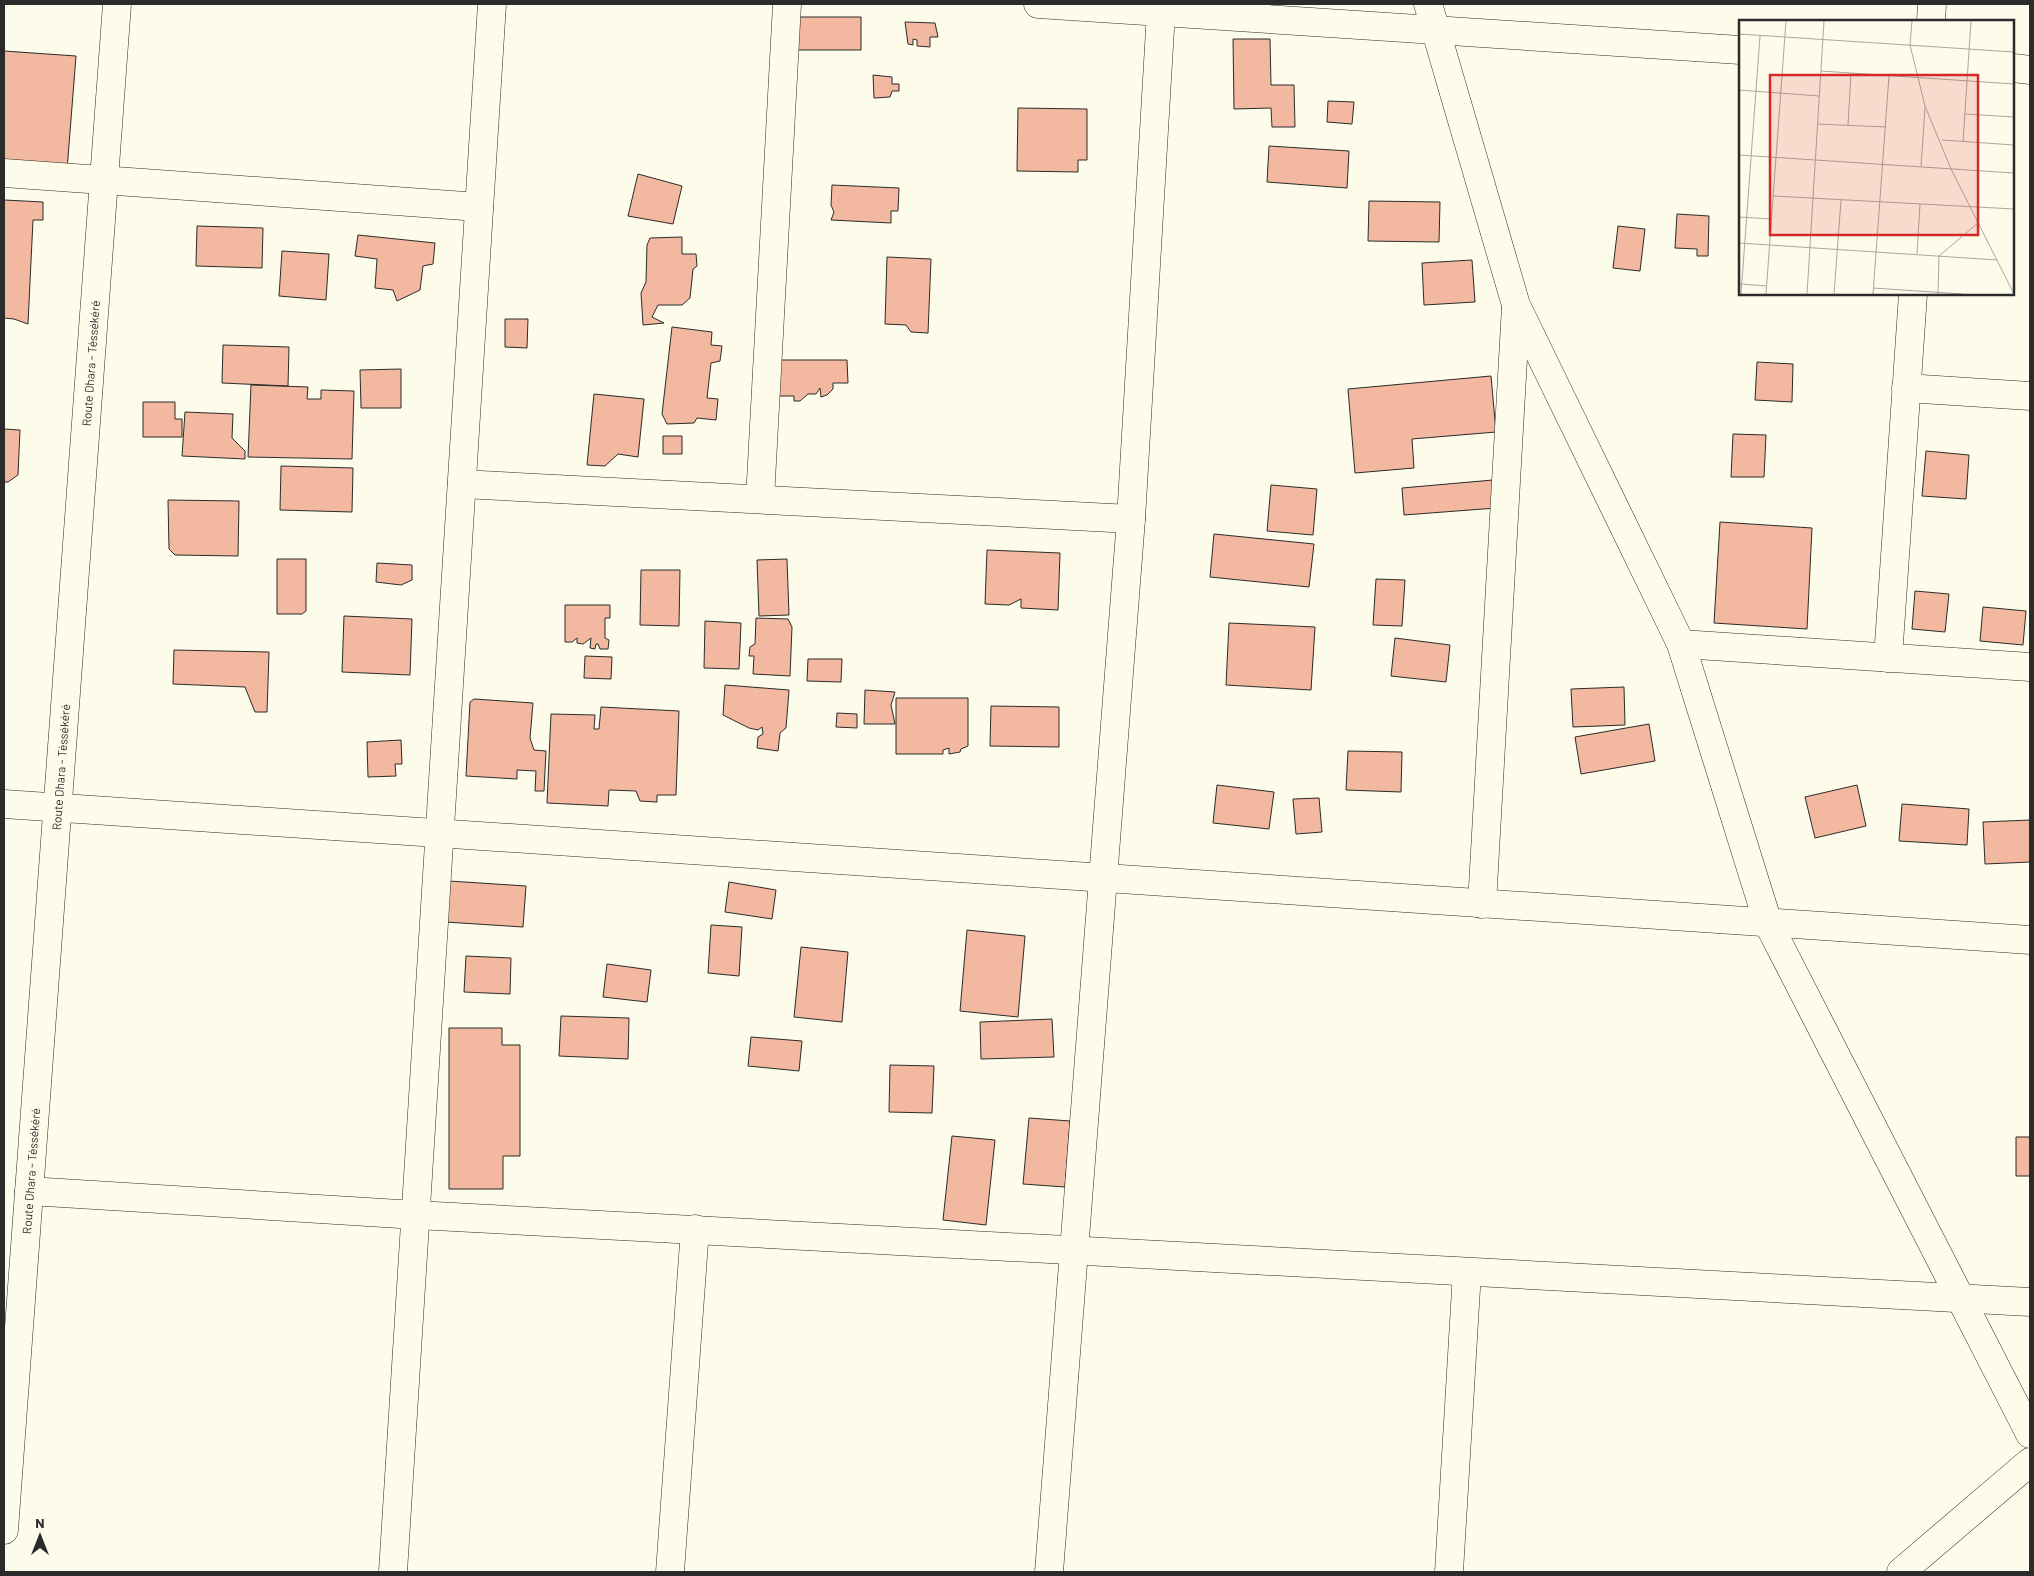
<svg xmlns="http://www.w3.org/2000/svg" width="2034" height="1576" font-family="Barlow,sans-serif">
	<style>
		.building { fill: #f2b8a0; stroke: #2b2b2b }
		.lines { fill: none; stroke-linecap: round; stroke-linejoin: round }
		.minor-casing { stroke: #2b2b2b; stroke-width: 29 }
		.minor { stroke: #fdfbea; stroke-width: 28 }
		.labels { text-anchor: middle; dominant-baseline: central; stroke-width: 4; stroke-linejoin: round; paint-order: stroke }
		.street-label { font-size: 12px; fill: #2b2b2b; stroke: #fdfbea }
		.inset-road { fill: none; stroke: #a9a89e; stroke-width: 1 }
		.view { fill: #d62828; fill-opacity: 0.15; stroke: #d62828; stroke-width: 2.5 }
		.inset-edge { fill: none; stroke: #2b2b2b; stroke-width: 2.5 }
	</style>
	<rect width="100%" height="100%" fill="#fdfbea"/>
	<path class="building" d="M795,17H861V50H795Z
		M905,22L935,23L938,37H930V47L917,46V40L913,39V45L908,44Z
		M1233,39H1270L1271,85H1294L1295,127H1272L1271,108L1234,109Z
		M4,51L76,56L67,170L4,165Z
		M873,75L892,77V84H899V91H892L890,97L874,98Z
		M1328,101L1354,102L1352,124L1327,122Z
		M1018,108L1087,109V160H1078V172L1017,171Z
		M1269,146L1349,151L1347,188L1267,182Z
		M638,174L682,186L673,224L628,216Z
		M832,185L899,188L898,211H891V223L831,220L834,212L831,205Z
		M4,200L43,202V220H33L28,324L14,319L4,318Z
		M1369,201L1440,202L1439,242L1368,241Z
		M1677,214L1709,216L1708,256H1697V249L1675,248Z
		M197,226L263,228L262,268L196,266Z
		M1618,226L1645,229L1640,271L1613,268Z
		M358,235L435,243L433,264L423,266L420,290L397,301L393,290L375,288L377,259L355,256Z
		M682,237V254H696L697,266L693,269L690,298L682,305H658L652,317L664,323L643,325L641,293L646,282L647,245L650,238Z
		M282,251L329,254L326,300L279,296Z
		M887,257L931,259L928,333L911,332L906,325L885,324Z
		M1472,260L1475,302L1424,305L1422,263Z
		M505,319H528L527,348L505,347Z
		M672,327L712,332L711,345L722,346L720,361L711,363L707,398L718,399L716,420L697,418L694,423L667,424L662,414Z
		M223,345L289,347L288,386L222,383Z
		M778,360H847L848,383H833V389L827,395L821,397L820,388L816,394H808L800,401H794V396H779Z
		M1757,362L1793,364L1792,402L1755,400Z
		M401,369V408H361L360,370Z
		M1491,376L1496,432L1412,439L1414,468L1355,473L1348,389Z
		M251,385L308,387L307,399H321V390L354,391L352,459L248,457Z
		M594,394L644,399L638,457L618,454L605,466L587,465Z
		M143,402H175V419H182V437H143Z
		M185,412L233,414L232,438L245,451V459L182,456Z
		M4,429L20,430L18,475L8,482H4Z
		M1733,434L1766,435L1764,477H1731Z
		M663,436H682V454H663Z
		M1926,451L1969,455L1966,499L1922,496Z
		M281,466L353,468L352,512L280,510Z
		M1493,480L1496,508L1404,515L1402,488Z
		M1271,485L1317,489L1313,535L1267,531Z
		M168,500L239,501L238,556L175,555L169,549Z
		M1720,522L1812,528L1807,629L1714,623Z
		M1214,534L1314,544L1309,587L1210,577Z
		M987,550L1060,553L1058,610L1021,608V599L1009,605L985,604Z
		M277,559H306V611L302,614H277Z
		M787,559L789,615L759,616L757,560Z
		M377,563L412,565V580L401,585L376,582Z
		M641,570H680L679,626L640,625Z
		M1376,579L1405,580L1402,626L1373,625Z
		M1915,591L1949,594L1945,632L1912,629Z
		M565,605H610V618H605V638L609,640L608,649H600L598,644H596L595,649L590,648L591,638L583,644L577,643V638L572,642H565Z
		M1983,607L2026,611L2023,645L1980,641Z
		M344,616L412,619L410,675L342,672Z
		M756,618L788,619L792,627L790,676L753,674L754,656H749L750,647L755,644Z
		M705,621L741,623L739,669L704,668Z
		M1229,623L1315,627L1311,690L1226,685Z
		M1395,638L1450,645L1446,682L1391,676Z
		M174,650L269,652L267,712H255L245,687L173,684Z
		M585,656L612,657L611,679L584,678Z
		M808,659H842L841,682L807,681Z
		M725,685L789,690L786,728L780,733L778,751L757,748L758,737L763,734L762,727L758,730L749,728L723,715Z
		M1624,687L1625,725L1573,727L1571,689Z
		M865,690L895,692L891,705L895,724H864Z
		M896,698H968V746L961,749L960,752L949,754V748L943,750V754H896Z
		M474,699L533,703L530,738L534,750L546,751L544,791H535L536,771L517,770V779L466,776L470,702Z
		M991,706L1059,707V747L990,746Z
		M601,707L679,711L676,795H657V802L640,801L636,791L609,790L608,806L547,803L551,714L595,715L594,729H599Z
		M837,713L857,714V728L836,727Z
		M1649,724L1655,761L1581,774L1575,737Z
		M401,740L402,764H395L396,776L368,777L367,742Z
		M1348,751L1402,752L1401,792L1346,790Z
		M1217,785L1274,792L1269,829L1213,823Z
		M1857,785L1866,826L1815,838L1805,797Z
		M1319,798L1322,832L1296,834L1293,799Z
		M1902,804L1969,809L1967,845L1899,841Z
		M2030,820V862L1985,864L1983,822Z
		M449,881L526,886L523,927L445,922Z
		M729,882L776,890L772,919L725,912Z
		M711,925L742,927L739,976L708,973Z
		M967,930L1025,936L1018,1017L960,1011Z
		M801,947L848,952L842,1022L794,1017Z
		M466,956L511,958L510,994L464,992Z
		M607,964L651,970L647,1002L603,997Z
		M561,1016L629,1018L628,1059L559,1056Z
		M1052,1019L1054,1057L981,1059L980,1022Z
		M449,1028H502V1045H520V1156H503V1189H449Z
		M751,1037L802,1041L799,1071L748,1066Z
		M890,1065L934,1066L932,1113L889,1112Z
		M1029,1118L1070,1121L1065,1187L1023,1184Z
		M952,1136L995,1140L986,1225L943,1220Z
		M2016,1137H2030V1176H2016Z"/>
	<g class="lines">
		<g class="minor-casing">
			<g id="minor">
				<path d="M1038,4L1740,50"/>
				<path d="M1428,4L1516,305L1681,644L1768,923L2030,1434"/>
				<path d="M1931,21L1932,4"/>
				<path d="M2013,68L2030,70"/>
				<path d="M4,173L479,207"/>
				<path d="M1906,388L2030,396"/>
				<path d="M462,484L1131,519"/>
				<path d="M760,499L787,4"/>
				<path d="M1681,644L2030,667"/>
				<path d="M1888,658L1913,294"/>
				<path d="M4,804L2030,940"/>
				<path d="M1482,904L1516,306"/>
				<path d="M29,1191L416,1215L2030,1302"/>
				<path id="s1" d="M4,1530L117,4"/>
				<path d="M393,1572L492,4"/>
				<path d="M670,1572L695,1229"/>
				<path d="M1049,1572L1131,519L1161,12"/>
				<path d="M1449,1572L1467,1272"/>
				<path d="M1901,1572L2030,1462"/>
			</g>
		</g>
		<use href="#minor" class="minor"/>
	</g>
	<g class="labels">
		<g class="street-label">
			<text stroke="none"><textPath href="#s1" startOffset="1170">Route Dhara - Téssékéré</textPath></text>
			<text stroke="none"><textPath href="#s1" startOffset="765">Route Dhara - Téssékéré</textPath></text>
			<text stroke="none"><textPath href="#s1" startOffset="360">Route Dhara - Téssékéré</textPath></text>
		</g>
	</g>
	<g transform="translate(1739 20)">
		<rect width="275" height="275" fill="#fdfbea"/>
		<path class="inset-road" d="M173,1L171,25L186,86L212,149L275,274M0,14L275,32M82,51L275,64M0,70L80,76M226,94L275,97M78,104L147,107M109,105L112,53M203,120L275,125M224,122L232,1M0,135L275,153M182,147L186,87M34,176L275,189M0,197L33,199M0,223L258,240M178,234L181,184M1,264L28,266M134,268L223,274M2,274L21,16M27,274L47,1M68,274L85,1M95,274L102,180M134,274L150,56M199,274L200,236L239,203"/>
		<path class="view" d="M31,55H239V215H31Z"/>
		<rect width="275" height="275" class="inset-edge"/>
	</g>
	<rect width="2034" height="1576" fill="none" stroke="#2b2b2b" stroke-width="10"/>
	<g transform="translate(40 1536)" stroke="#fdfbea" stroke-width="4" paint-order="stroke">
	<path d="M0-4L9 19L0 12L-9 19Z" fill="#2b2b2b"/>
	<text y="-8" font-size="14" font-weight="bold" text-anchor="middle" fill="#2b2b2b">N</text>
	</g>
</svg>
